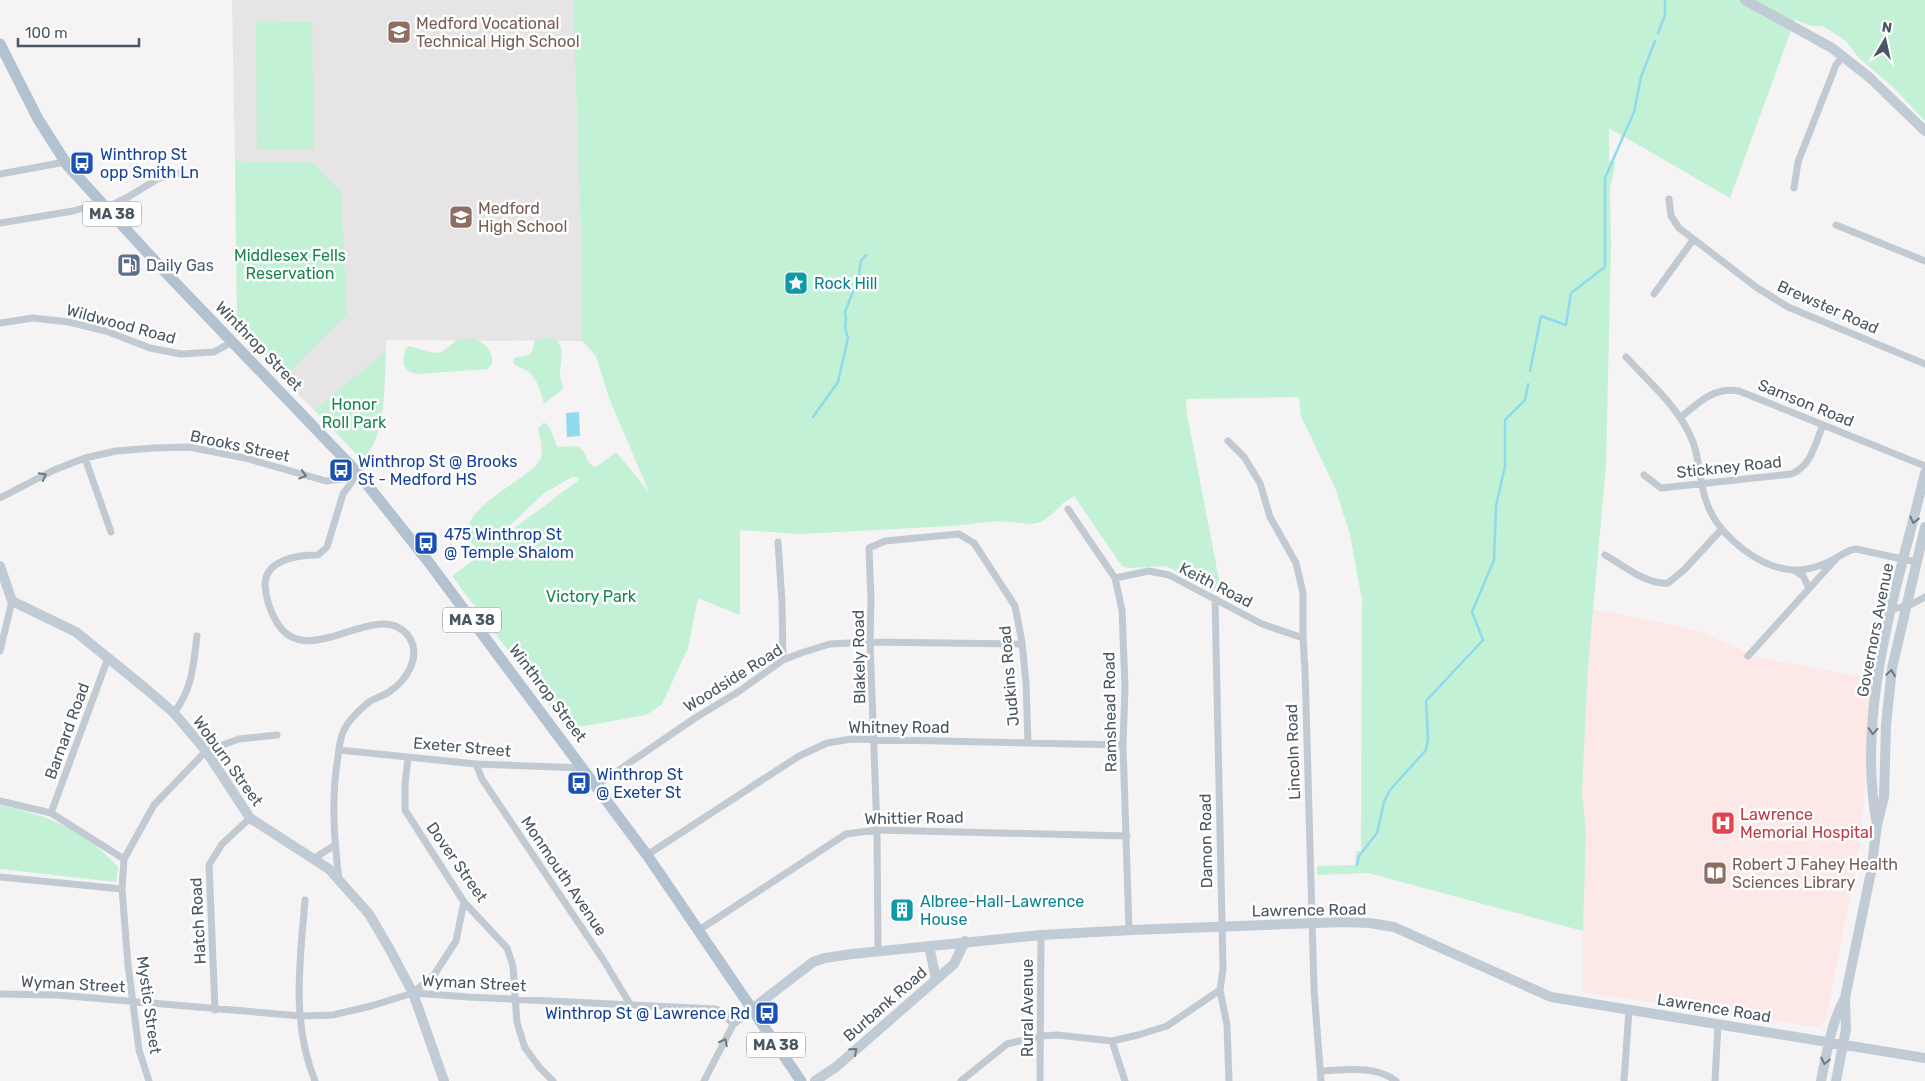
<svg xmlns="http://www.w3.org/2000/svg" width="1925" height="1081" font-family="Rubik,sans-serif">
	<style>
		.education { fill: #e6e4e5 }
		.medical { fill: #fce8e6 }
		.green { fill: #c3f1d5; fill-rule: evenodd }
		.water { fill: #90daee }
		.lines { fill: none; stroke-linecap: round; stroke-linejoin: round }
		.stream { stroke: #90daee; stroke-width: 2.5 }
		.street { stroke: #c1cad2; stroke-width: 7 }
		.secondary { stroke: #c1cbd6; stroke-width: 10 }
		.primary { stroke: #b3c2d1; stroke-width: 11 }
		.oneway { stroke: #6e7983 }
		.oneway2 { stroke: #6e7984 }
		.labels { text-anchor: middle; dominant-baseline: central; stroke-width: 5; stroke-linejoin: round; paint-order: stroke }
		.shield { fill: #fff; stroke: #808990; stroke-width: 1 }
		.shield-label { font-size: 15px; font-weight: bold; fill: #4a5661 }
		.education-label { font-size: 16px; fill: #785e54; stroke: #fff; text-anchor: start }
		.transit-label { font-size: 16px; fill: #164399; stroke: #fff; text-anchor: start }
		.park-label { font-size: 16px; fill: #17864f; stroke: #fff }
		.service-label { font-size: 16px; fill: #4e5e75; stroke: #fff; text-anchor: start }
		.culture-label { font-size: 16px; fill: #0d838f; stroke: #fff; text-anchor: start }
		.street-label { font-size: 16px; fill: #4a5661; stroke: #fff }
		.health-label { font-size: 16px; fill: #be3a42; stroke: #fff; text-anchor: start }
	</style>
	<rect width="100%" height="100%" fill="#f5f3f3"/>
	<path class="education" d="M232,0H573L581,241L582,341L386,340V351L314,410L283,379L347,315L312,162L235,161Z"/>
	<path class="medical" d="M1593,609L1696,630L1742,650L1755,657L1873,679L1860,846L1826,1018L1822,1025L1816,1027L1583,992V931L1586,832L1582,793L1588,666Z"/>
	<path class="green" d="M573,0H1925V121L1894,88L1858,57L1846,41L1823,26H1813L1795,20L1730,198L1609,128V161L1615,162V165L1610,189L1611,245L1606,465L1588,666L1582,793L1586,832L1583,931L1368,873L1317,875V866L1355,865L1356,851H1361L1362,600L1350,535L1336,490L1301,416L1299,397L1186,399L1187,414L1222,595L1166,566L1129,568L1122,566L1074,496L1063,503L1051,515L1041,522L1031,524L997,521L952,526L801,534L740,530V615L698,598L688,648L662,704L646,715L567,729L452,576L483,553C431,518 529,482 540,460C544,451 540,438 538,429L543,423H545L550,428L557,446C564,448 575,444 581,449C588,455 585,464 596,467L616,452L649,492L609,398L596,356L582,341L581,241ZM572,477H576L580,479L488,548L496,539L543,494Z
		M256,21L312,22L314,150H257Z
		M235,161L312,162L341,192L347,315L283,379L237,328Z
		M544,337C569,338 560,358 560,374C560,379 563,384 563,389L544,404C542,395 537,379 530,373C524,367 517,369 513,362L514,358L529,355L532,351L535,340Z
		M472,338C483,341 494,351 492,364L488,369L418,374C409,373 407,370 403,363L405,349L409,346L434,353L442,352L457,340Z
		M386,351C384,383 387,437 362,460L314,410Z
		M0,805C48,815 84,830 118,867L116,882L0,869Z"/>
	<path class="water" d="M579,412L580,436L567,437L566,413Z"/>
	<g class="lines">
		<path class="stream" d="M1658,33L1665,15V0
			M1530,371L1541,316L1566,325L1571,293L1605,267V178L1634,112L1641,77L1655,41
			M813,417L838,382L848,338L845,328L846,318L845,312L858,279L861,261L866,255
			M1357,865L1359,856L1377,833L1384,802L1390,790L1426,750L1428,740L1426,701L1483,640L1472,612L1494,560L1496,506L1505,466V420L1525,400L1528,384"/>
		<path class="street" d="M0,174L65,162
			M1794,188L1798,162L1836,65L1843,56
			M1669,199L1671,216L1679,228L1756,287L1788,307L1925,364
			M106,208L128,197L159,178L179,173
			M0,223L73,211L101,203
			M1836,225L1925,261
			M1654,294L1693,240
			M0,323L33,318L69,322L106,331L150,348L181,354L214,352L232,342
			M1626,357C1648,381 1675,404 1689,433C1698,450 1698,467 1702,485C1707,514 1721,532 1744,550C1759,561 1774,569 1793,570C1806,571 1825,565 1836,558C1844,554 1847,550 1856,549L1916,562
			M1680,418C1698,403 1714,386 1739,391L1925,466
			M1228,441L1244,457L1260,483L1270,517L1296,563L1303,593V638L1305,670L1314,989L1321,1081
			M85,458L111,532
			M1644,475L1661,488L1791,474C1812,466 1815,443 1823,425
			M0,498L54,470L85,458L116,451L154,448L189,447L245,458L326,481L341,479L356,473
			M1068,509L1115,578L1122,610L1125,687L1123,745L1129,930
			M778,542L782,602L783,660
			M1605,555C1623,565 1646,585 1668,583L1684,570L1721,530
			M1794,570L1803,576L1809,588
			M1115,578L1149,571L1169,575L1262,624L1303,638
			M1215,599L1223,969L1220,990L1227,1025L1229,1081
			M1891,610L1912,604L1925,597
			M0,651L12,601
			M1748,656L1835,560
			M174,713C193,687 193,667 197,636
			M339,750L476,764L583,768
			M408,757L405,785V810L464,902L507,948L513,966L517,1023L525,1048L540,1068L553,1081
			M476,764L482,779L604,961L630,1004
			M597,785L695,718L738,692L783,660L801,653L830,644L870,642L1022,644
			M0,801L51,813L124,859
			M51,813L108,658
			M647,855L799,756L827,743L852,739L1123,745
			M313,859L335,845
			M0,877L122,889
			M339,880C334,839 331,798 338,756C339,748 340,738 344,730C348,721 361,708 369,702C375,698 383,696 389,692C406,681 422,657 409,637C379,594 307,676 276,621C269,609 266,598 265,585C265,559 299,555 318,555L327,547L343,494L358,473
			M305,900C300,962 291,1022 315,1081
			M699,930L846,834L877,830L1127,836
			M878,952L877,830L870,642L871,600L869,548L885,541L959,534L974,543L1015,606L1022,642L1026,683L1028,743
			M413,993L434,975L456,941L464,902
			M0,994L58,995L301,1016L333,1015L371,1006L413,993L469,997L716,1009L725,1014L733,1025
			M215,1010L209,865L222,844L250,818
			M1112,1041L1125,1081
			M1321,1071C1346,1070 1375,1065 1396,1081
			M149,1081L139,1050L128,965L122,889L124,859L154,805L206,751L239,739L277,735
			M704,1081L733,1025L752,1009
			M961,1081L1007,1044L1041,1036L1058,1035L1112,1041L1138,1035L1167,1026L1220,990
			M1040,1081L1041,935
			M1624,1081L1629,1010
			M1715,1081L1718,1024"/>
		<path class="secondary" d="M1745,0L1832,48L1869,77L1925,131
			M0,566L12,601L76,632L145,688L174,713L206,751L250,818L329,869L369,914L389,948L413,993L444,1081
			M1877,825C1855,708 1898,586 1925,473
			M929,946L936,979
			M752,1009L813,962L825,958L852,954L1041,935L1132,930L1342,922L1370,923L1394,927L1551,997L1925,1058
			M815,1081L836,1067L954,964L965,941
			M1821,1081C1827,1052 1831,1023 1845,998L1871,872L1877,825L1884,797L1886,725L1892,668L1925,527
			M1836,1081L1846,1029L1845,998"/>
		<path class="primary" d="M0,44L38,119L68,166L166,273L358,473L427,560L647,855L801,1081"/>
	</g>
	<defs><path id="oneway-chevron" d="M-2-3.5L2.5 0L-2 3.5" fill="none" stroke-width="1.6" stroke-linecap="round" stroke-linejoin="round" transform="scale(1.25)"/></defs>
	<g class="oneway">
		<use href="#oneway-chevron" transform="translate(303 475) rotate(16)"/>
		<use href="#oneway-chevron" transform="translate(43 476) rotate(-27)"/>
		<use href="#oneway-chevron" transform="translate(724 1042) rotate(-63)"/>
	</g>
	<g class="oneway2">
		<use href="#oneway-chevron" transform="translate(1914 520) rotate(104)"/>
		<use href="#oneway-chevron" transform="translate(1891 673) rotate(-81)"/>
		<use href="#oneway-chevron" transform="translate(1873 731) rotate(94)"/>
		<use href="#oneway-chevron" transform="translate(854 1051) rotate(-41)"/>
		<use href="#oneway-chevron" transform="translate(1825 1061) rotate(102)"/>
	</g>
	<defs>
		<g id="school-square" transform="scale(1.25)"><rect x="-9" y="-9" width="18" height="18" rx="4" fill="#8d6e63" stroke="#fff"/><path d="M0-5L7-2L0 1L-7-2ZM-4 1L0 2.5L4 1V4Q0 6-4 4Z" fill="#fff"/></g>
		<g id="bus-square" transform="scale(1.25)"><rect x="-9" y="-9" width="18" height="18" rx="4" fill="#1a4fb4" stroke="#fff"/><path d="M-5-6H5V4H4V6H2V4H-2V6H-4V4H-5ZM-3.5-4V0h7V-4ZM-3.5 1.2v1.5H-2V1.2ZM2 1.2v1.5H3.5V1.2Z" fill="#fff"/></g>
		<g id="fuel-square" transform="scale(1.25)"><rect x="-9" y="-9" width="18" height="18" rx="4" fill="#5c6f8a" stroke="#fff"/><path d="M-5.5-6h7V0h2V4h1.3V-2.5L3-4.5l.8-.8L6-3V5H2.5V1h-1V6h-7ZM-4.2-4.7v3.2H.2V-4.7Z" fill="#fff"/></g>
		<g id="sight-square" transform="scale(1.25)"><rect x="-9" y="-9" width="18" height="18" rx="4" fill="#0f9aa8" stroke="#fff"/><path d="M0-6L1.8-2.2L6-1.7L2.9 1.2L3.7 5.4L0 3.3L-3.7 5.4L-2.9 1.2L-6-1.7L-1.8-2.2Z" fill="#fff"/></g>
		<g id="hospital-square" transform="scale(1.25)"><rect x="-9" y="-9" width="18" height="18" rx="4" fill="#e0444e" stroke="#fff"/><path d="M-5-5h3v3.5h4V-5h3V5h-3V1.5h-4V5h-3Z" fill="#fff"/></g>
		<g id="library-square" transform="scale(1.25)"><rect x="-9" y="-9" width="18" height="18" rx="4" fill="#8d6e63" stroke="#fff"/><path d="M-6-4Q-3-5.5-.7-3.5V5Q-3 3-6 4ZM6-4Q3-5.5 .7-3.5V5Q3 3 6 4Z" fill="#fff"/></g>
		<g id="building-square" transform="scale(1.25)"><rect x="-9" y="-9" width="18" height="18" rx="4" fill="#0f9aa8" stroke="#fff"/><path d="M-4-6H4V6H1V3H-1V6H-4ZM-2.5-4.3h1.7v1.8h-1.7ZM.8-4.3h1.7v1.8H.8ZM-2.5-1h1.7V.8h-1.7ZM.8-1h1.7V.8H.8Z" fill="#fff"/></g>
	</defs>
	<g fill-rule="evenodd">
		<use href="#school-square" x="399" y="32"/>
		<use href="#bus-square" x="82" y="163"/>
		<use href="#school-square" x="461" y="217"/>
		<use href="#fuel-square" x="129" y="265"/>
		<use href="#sight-square" x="796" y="283"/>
		<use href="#bus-square" x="341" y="470"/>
		<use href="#bus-square" x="426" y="543"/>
		<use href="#bus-square" x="579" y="783"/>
		<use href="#hospital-square" x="1723" y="823"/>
		<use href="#library-square" x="1715" y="873"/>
		<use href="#building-square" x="902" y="910"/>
		<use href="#bus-square" x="767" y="1013"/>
	</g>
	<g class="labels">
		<g class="shield">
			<rect x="83" y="201.5" width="58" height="25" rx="4"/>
			<rect x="443" y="607.5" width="58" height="25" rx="4"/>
			<rect x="747" y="1032.5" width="58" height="25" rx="4"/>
		</g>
		<g class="shield-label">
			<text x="112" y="214">MA 38</text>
			<text x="472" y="620">MA 38</text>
			<text x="776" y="1045">MA 38</text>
		</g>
		<g class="education-label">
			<text x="416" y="23">Medford Vocational<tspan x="416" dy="18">Technical High School</tspan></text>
			<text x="478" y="208">Medford<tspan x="478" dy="18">High School</tspan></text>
			<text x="1732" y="864">Robert J Fahey Health<tspan x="1732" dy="18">Sciences Library</tspan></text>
		</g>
		<g class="transit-label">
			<text x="100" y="154">Winthrop St<tspan x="100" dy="18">opp Smith Ln</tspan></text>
			<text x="358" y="461">Winthrop St @ Brooks<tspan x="358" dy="18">St - Medford HS</tspan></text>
			<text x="444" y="534">475 Winthrop St<tspan x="444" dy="18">@ Temple Shalom</tspan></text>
			<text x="596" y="774">Winthrop St<tspan x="596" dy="18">@ Exeter St</tspan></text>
			<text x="750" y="1013" text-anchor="end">Winthrop St @ Lawrence Rd</text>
		</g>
		<g class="park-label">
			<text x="290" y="255">Middlesex Fells<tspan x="290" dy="18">Reservation</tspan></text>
			<text x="354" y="404">Honor<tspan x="354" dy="18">Roll Park</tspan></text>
			<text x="591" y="596">Victory Park</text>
		</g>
		<g class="service-label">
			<text x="146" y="265">Daily Gas</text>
		</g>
		<g class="culture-label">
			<text x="814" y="283">Rock Hill</text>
			<text x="920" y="901">Albree-Hall-Lawrence<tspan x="920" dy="18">House</tspan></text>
		</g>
		<g class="street-label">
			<text transform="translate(1828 307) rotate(24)">Brewster Road</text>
			<text transform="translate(121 324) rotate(15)">Wildwood Road</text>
			<text transform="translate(259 346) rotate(46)">Winthrop Street</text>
			<text transform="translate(1806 403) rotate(22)">Samson Road</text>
			<text transform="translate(240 446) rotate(12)">Brooks Street</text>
			<text transform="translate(1729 467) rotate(-6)">Stickney Road</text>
			<text transform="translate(1216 585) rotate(27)">Keith Road</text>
			<text transform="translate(1875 630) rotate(-79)">Governors Avenue</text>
			<text transform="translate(859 657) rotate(-91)">Blakely Road</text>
			<text transform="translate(1009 676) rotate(-95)">Judkins Road</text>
			<text transform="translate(733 678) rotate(-32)">Woodside Road</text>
			<text transform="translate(548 693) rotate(53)">Winthrop Street</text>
			<text transform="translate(1110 712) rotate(-91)">Ramshead Road</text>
			<text x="899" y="727">Whitney Road</text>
			<text transform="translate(67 731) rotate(-70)">Barnard Road</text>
			<text transform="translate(462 747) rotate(5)">Exeter Street</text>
			<text transform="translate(1293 752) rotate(-92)">Lincoln Road</text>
			<text transform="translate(228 761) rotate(54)">Woburn Street</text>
			<text transform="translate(914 818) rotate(-1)">Whittier Road</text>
			<text transform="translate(1206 841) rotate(-91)">Damon Road</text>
			<text transform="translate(457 862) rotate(55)">Dover Street</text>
			<text transform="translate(564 876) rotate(56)">Monmouth Avenue</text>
			<text transform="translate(1309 910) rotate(-1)">Lawrence Road</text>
			<text transform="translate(198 921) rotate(-93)">Hatch Road</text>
			<text transform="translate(474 983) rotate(3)">Wyman Street</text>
			<text transform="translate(73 984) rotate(3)">Wyman Street</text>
			<text transform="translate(885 1004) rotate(-41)">Burbank Road</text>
			<text transform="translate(149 1005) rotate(82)">Mystic Street</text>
			<text transform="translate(1027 1008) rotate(-90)">Rural Avenue</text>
			<text transform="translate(1714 1008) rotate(9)">Lawrence Road</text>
		</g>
		<g class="health-label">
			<text x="1740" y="814">Lawrence<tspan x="1740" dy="18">Memorial Hospital</tspan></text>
		</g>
	</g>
	<g transform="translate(1885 40) rotate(9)" stroke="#ffffff" stroke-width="4" paint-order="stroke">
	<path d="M0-4L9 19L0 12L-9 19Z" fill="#4a5661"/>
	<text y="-8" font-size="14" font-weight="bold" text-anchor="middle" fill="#4a5661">N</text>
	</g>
	<path d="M18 38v8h121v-8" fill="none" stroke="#4a5661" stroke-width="2.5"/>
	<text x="25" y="38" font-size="15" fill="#4a5661" stroke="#ffffff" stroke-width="4" paint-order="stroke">100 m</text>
</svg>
